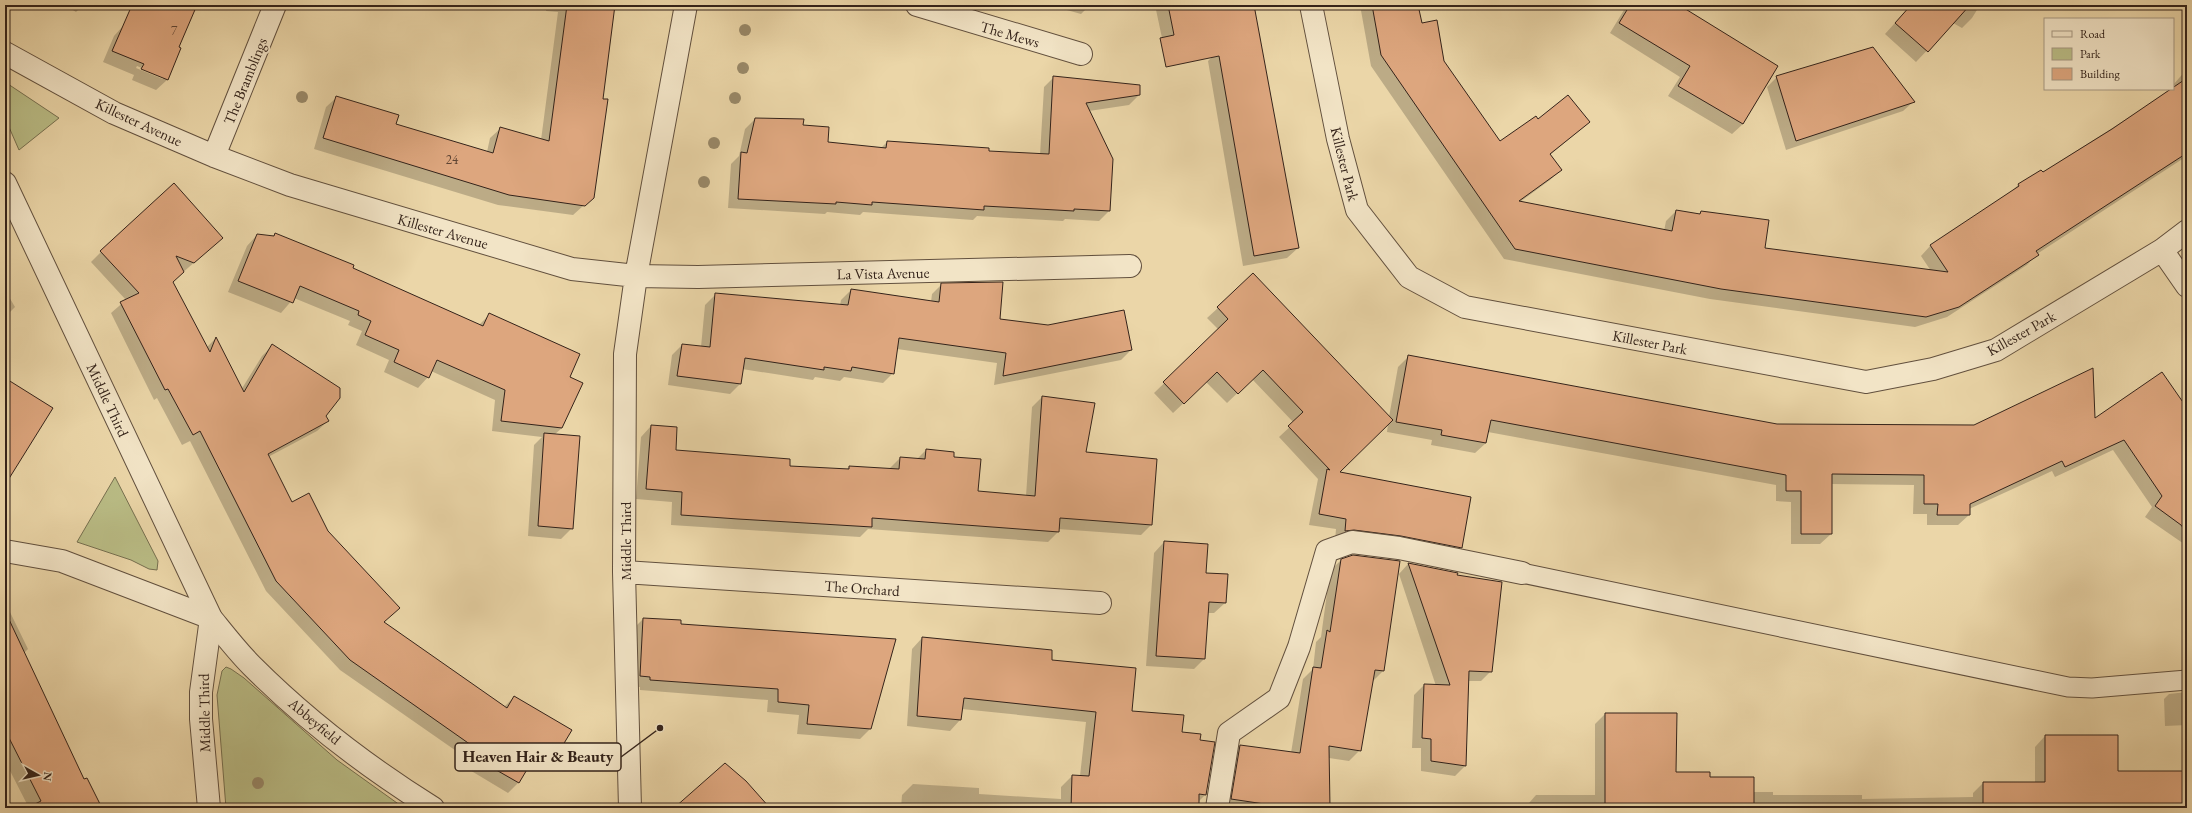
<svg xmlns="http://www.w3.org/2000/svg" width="2192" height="813" font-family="'EB Garamond',serif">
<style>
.green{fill:#babd86;stroke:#777050}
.shadow{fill:#0003;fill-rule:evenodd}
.building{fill:#dda67e;stroke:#34231a}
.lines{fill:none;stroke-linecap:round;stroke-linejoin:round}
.service-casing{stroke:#62503e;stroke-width:21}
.minor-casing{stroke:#62503e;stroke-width:24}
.tertiary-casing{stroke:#62503e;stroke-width:24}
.service{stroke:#f2e4c6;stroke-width:19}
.minor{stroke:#f2e4c6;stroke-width:22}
.tertiary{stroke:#f2e4c6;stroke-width:22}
.tree{fill:#998969}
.labels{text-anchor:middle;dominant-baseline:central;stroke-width:4;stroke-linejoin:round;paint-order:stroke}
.number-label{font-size:13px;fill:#5e4433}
.street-label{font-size:15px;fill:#34231a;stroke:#f2e4c6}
.leader{fill:none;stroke:#34231a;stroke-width:1.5}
.callout-dot{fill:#34231a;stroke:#f2e4c6;stroke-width:1.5}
.callout{fill:#f2e4c6;stroke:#34231a;stroke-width:1.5}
.callout-label{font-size:16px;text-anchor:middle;font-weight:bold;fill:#34231a}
</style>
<rect width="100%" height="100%" fill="#ebd6a8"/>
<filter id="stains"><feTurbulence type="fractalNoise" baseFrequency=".005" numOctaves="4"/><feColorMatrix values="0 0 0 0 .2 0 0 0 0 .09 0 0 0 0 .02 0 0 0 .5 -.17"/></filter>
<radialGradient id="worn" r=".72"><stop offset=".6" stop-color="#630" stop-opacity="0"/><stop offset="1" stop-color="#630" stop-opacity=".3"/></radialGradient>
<path class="green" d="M 5,82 L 59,118 L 19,150 L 5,118 Z
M 115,477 L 158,561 L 157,570 L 149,569 L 131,560 L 77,542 Z
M 226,667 L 231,669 L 244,678 L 337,760 L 404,808 L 226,808 L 217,695 L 222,671 Z"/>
<path class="shadow" d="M 65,5 L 83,5 L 76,12 Z
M 142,5 L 196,5 L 177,47 L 180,48 L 167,80 L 156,90 L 132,80 L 134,75 L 103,62 L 114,36 ZM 137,66 L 163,77 L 163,79 L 136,68 Z
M 547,5 L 617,5 L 613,13 L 602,100 L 593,197 L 573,215 L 498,205 L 314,149 L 326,107 L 337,97 L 395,125 L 487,152 L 490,138 L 501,128 L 541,140 L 558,12 L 546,11 Z
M 1049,5 L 1090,5 L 1081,14 Z
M 1155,5 L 1253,5 L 1298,248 L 1287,258 L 1243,266 L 1208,61 L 1215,54 L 1162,38 Z
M 1360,5 L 1417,5 L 1421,24 L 1443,61 L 1500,143 L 1538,121 L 1589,122 L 1550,155 L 1561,170 L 1550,180 L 1520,202 L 1664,231 L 1666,221 L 1676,211 L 1698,215 L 1701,212 L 1764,249 L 1931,271 L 1921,256 L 1931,245 L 2011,192 L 2018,185 L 2041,171 L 2042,173 L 2164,95 L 2170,89 L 2173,89 L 2173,85 L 2187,69 L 2187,156 L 2037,254 L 2027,265 L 1947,317 L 1915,327 L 1710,299 L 1504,259 L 1371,66 Z
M 1627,5 L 1677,5 L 1777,67 L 1743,124 L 1732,134 L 1668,96 L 1680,77 L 1610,33 Z
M 1911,5 L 1980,5 L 1972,18 L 1962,28 L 1953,23 L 1916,62 L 1885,34 Z
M 1054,77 L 1139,95 L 1129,105 L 1089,111 L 1109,211 L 1099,221 L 1065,219 L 1063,221 L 977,216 L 973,220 L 863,212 L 860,215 L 827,212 L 825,214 L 728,208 L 731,164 L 739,156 L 745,129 L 755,119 L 802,126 L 827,143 L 881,148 L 887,142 L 988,152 L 1040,155 L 1044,87 Z
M 1777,77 L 1913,102 L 1903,111 L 1786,150 L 1767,87 Z
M 275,234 L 479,325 L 490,314 L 568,377 L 562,428 L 554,435 L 572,528 L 561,539 L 528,536 L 534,445 L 542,437 L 492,431 L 495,400 L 431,371 L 428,377 L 418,388 L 384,372 L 389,360 L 356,345 L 362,331 L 348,325 L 350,321 L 294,298 L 281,313 L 228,292 L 247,246 L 257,235 L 272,237 Z
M 222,238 L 172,282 L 207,347 L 216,338 L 241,390 L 262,356 L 272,346 L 325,416 L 328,421 L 317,431 L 268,457 L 291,503 L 327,532 L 383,623 L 504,707 L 514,697 L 570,731 L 556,755 L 546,765 L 533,757 L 518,783 L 508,793 L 468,769 L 472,762 L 340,670 L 266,591 L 190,441 L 182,445 L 157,398 L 154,400 L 111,313 L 126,300 L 91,262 L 101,252 Z
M 942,284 L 998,320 L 1131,350 L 1121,360 L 994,385 L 997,363 L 897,349 L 893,373 L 883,383 L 844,377 L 840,381 L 815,377 L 813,380 L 742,369 L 740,384 L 730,394 L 668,385 L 672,355 L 682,345 L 701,347 L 705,305 L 716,294 L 840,306 L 841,300 L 851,290 L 931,302 L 932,294 Z
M 5,290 L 15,307 L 5,317 Z
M 1218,308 L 1389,417 L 1398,367 L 1409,356 L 1776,425 L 1974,426 L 2094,420 L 2181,401 L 2187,397 L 2187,546 L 2145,517 L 2152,507 L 2113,450 L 2055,477 L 2052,471 L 1969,509 L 1969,515 L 1958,525 L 1927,525 L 1927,514 L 1913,514 L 1914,485 L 1831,484 L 1831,534 L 1820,544 L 1791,544 L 1791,502 L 1776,501 L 1776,485 L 1488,432 L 1486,443 L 1475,453 L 1431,445 L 1432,440 L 1387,432 L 1388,424 L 1338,472 L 1461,548 L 1451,558 L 1335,541 L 1336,529 L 1309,525 L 1318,479 L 1279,437 L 1294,423 L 1252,379 L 1227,403 L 1206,382 L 1173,413 L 1154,393 L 1219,330 L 1207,318 Z
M 1042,397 L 1085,453 L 1151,525 L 1141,535 L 1058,529 L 1058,532 L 1048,542 L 868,529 L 860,537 L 671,525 L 672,502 L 636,499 L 641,437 L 651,426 L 674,451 L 789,467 L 846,470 L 849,467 L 889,469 L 900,458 L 917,459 L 926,450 L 953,458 L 977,492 L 1026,496 L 1032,407 Z
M 1164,542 L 1205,574 L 1225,603 L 1214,613 L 1207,613 L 1204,659 L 1194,669 L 1146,666 L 1154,553 Z
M 1341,560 L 1399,562 L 1383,671 L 1372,682 L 1360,750 L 1349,761 L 1329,758 L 1329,803 L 1354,803 L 1354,808 L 1221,808 L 1230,757 L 1240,746 L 1291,753 L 1303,679 L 1313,669 L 1316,642 L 1321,637 L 1330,571 Z
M 1408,564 L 1456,575 L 1491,671 L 1481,681 L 1468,681 L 1465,766 L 1455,776 L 1421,771 L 1421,748 L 1412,748 L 1414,695 L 1424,685 L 1436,686 L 1399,574 Z
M 8,608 L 28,649 L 24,653 L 84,780 L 101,808 L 29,808 L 5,761 L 5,609 Z
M 643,619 L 680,625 L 871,728 L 860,739 L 797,734 L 799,715 L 767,712 L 768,700 L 640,690 L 640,687 L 630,687 L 633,629 Z
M 922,638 L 1050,661 L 1130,711 L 1199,740 L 1205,795 L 1198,802 L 1198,808 L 901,808 L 902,795 L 913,784 L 979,788 L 979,794 L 1061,799 L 1061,787 L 1072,776 L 1080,776 L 1086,722 L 962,709 L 960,720 L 950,731 L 907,726 L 912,649 Z
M 2187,692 L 2187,725 L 2165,726 L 2164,699 L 2169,694 Z
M 1605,714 L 1675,773 L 1709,778 L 1753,792 L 1773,792 L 1773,795 L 1862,795 L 1862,799 L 1973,797 L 1973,793 L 1983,783 L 2035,783 L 2035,747 L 2045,736 L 2117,772 L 2187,772 L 2187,808 L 1425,808 L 1430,803 L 1529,803 L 1536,795 L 1595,795 L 1595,724 Z"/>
<path class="building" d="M 132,5 L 197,5 L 179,47 L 181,48 L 168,80 L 141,69 L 144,64 L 112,51 Z
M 567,5 L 615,5 L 603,99 L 608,99 L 594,198 L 585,206 L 509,195 L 323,138 L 336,96 L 399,115 L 396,124 L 493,153 L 500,127 L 549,141 Z
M 1168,5 L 1254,5 L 1299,248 L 1254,256 L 1219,56 L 1166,67 L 1160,38 L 1174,35 Z
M 1372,5 L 1418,5 L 1422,23 L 1437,20 L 1444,61 L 1500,141 L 1536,116 L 1538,119 L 1568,95 L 1590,122 L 1550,154 L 1562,170 L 1519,201 L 1672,231 L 1676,210 L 1700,214 L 1701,211 L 1769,220 L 1765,248 L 1948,272 L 1930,245 L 2019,186 L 2018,184 L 2041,170 L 2043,172 L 2112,129 L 2187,78 L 2187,153 L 2036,251 L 2039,255 L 1959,307 L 1926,317 L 1721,289 L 1515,249 L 1381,55 Z
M 1630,5 L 1679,5 L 1778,66 L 1743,124 L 1678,86 L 1690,66 L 1619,23 Z
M 1911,5 L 1970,5 L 1928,52 L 1895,23 Z
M 1873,47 L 1915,102 L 1796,141 L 1776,76 Z
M 1053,76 L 1140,85 L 1140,95 L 1086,103 L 1113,159 L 1110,211 L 1074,209 L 1074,211 L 984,206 L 984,210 L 872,202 L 872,205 L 836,202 L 836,204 L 738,199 L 741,152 L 747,153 L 755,118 L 804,119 L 803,125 L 829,127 L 828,142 L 886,148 L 887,141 L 989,148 L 989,151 L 1049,154 Z
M 174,183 L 223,238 L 194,263 L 176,256 L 184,272 L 173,282 L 210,352 L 216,337 L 244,392 L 272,344 L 340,388 L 340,398 L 326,416 L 329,421 L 268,454 L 292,502 L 309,493 L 328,531 L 400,608 L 384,622 L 507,708 L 514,696 L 572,730 L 557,755 L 541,746 L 519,783 L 477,759 L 481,752 L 350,660 L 276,581 L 200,431 L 193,435 L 168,389 L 165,390 L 120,302 L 139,293 L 100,251 Z
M 275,233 L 354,265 L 353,268 L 483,326 L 489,313 L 580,354 L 570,377 L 583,383 L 562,428 L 501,421 L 505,390 L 437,360 L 429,378 L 394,362 L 399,350 L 365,335 L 371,321 L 358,315 L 359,311 L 300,286 L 293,303 L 238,281 L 257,234 L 274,236 Z
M 1253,273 L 1393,420 L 1340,472 L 1471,497 L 1462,548 L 1401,536 L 1354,530 L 1345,531 L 1346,519 L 1319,514 L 1327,469 L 1330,470 L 1288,426 L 1303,412 L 1263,370 L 1238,394 L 1217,372 L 1184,404 L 1163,382 L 1228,319 L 1217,307 Z
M 1003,282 L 1000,319 L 1048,325 L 1124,310 L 1132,350 L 1003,376 L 1006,353 L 899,338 L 894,374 L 852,367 L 851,371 L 824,367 L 824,370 L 745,358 L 741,384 L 677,376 L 682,344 L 710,347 L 715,293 L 848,305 L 851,289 L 939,302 L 941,283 Z
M 1408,355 L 1777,424 L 1974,425 L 2093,368 L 2095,418 L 2162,372 L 2187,408 L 2187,533 L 2181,525 L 2155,506 L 2162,496 L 2124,440 L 2065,467 L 2062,461 L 1970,504 L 1970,515 L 1937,515 L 1938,504 L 1924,504 L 1924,475 L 1832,474 L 1832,534 L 1801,534 L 1801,491 L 1786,491 L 1786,475 L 1491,420 L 1486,443 L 1441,435 L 1442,430 L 1396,422 Z
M 5,378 L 53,408 L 5,485 Z
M 1042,396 L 1095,403 L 1086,452 L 1157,459 L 1152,525 L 1060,518 L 1059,532 L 872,518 L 872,527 L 738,519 L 681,515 L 682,492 L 646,489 L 651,425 L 677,427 L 676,450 L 790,459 L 790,466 L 849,469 L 849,466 L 899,469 L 900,457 L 925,459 L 926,449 L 954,452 L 954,457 L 981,459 L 978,491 L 1035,496 Z
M 544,433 L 580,436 L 573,529 L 538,526 Z
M 1164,541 L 1208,544 L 1206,573 L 1228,574 L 1226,603 L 1209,602 L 1205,659 L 1156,656 Z
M 1353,555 L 1400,561 L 1384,671 L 1375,670 L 1361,751 L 1329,746 L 1330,808 L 1291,808 L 1231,799 L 1240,745 L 1300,753 L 1313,667 L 1321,668 L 1327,630 L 1330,632 L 1341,559 Z
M 1408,563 L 1458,573 L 1457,575 L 1502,582 L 1492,672 L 1469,671 L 1466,766 L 1431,761 L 1431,739 L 1422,738 L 1424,684 L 1450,685 Z
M 5,611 L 84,779 L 87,778 L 102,808 L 27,808 L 41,801 L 5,730 Z
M 643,618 L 681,620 L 681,624 L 896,639 L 871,729 L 807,724 L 809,705 L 778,702 L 778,689 L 650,680 L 650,677 L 640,676 Z
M 922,637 L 1052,650 L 1052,660 L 1136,668 L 1132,711 L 1184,715 L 1182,732 L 1201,734 L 1200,740 L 1215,742 L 1206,795 L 1199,794 L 1199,808 L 1071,808 L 1072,775 L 1089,776 L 1096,712 L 964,698 L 961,720 L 917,716 Z
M 1605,713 L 1677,713 L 1676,772 L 1710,772 L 1710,777 L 1754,777 L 1754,808 L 1605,808 Z
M 2045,735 L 2118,735 L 2118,771 L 2187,771 L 2187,808 L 1983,808 L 1983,782 L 2045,782 Z
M 725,763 L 746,781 L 770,808 L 674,808 Z"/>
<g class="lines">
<g class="service-casing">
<path id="service" d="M 1522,573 L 2068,687 L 2092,688 L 2187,680"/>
</g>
<g class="minor-casing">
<path id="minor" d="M 917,5 L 1081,54
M 1311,5 L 1338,139 L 1357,210 L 1409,277 L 1465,307 L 1866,382 L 1933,369 L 1996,350 L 2162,250 L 2187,231
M 5,53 L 114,113 L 214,156 L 290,185 L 572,269 L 636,276 L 698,277 L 1130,266
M 214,156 L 275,5
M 2162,250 L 2187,286
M 5,551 L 62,561 L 211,618 L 201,692 L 201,719 L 209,808
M 624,572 L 1100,603
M 630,808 L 624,572 L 625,354 L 636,276 L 686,5
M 1217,808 L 1229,733 L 1279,698 L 1299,647 L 1327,551 L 1352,542 L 1399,548 L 1522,573"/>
</g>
<g class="tertiary-casing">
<path id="tertiary" d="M 5,183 L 211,618 C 224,634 237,651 252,666 C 306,720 369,768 433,808"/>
</g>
<use href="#service" class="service"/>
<use href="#minor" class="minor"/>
<use href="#tertiary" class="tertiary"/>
</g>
<g class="tree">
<circle cx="745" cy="30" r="6"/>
<circle cx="743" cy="68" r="6"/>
<circle cx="302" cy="97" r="6"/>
<circle cx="735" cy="98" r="6"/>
<circle cx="714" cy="143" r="6"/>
<circle cx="704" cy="182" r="6"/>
<circle cx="258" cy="783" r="6"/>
</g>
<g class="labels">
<g class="number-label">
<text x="174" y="30">7</text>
<text x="452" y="159">24</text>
</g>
<g class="street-label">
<text transform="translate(1010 34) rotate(16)">The Mews</text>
<text transform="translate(245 81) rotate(-68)">The Bramblings</text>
<text transform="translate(139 122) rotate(25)">Killester Avenue</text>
<text transform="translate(1345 164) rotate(76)">Killester Park</text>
<text transform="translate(443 231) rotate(16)">Killester Avenue</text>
<text transform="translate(883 273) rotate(-1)">La Vista Avenue</text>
<text transform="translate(2021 333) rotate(-29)">Killester Park</text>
<text transform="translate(1650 342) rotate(11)">Killester Park</text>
<text transform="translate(108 400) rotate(65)">Middle Third</text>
<text transform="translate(625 541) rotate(-90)">Middle Third</text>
<text transform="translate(862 588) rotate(4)">The Orchard</text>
<text transform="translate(204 713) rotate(-91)">Middle Third</text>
<text transform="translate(315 721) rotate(40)">Abbeyfield</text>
</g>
</g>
<path class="leader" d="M660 728L621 757"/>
<circle class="callout-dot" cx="660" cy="728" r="4"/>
<rect class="callout" x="455" y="743" width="166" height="28" rx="4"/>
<g class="callout-label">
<text x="538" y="762">Heaven Hair &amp; Beauty</text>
</g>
<rect width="2192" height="813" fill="none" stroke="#ebd6a8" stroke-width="20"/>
<rect x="6" y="6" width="2180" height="801" fill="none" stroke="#34231a" stroke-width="2"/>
<rect x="10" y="10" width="2172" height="793" fill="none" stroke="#34231a"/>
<rect x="2044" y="18" width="130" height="72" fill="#f2e4c6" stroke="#a69781"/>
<rect x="2052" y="31" width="20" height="6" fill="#f2e4c6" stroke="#a69781"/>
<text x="2080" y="38" font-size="12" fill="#34231a">Road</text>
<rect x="2052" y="48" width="20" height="12" fill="#babd86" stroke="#a69781"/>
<text x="2080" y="58" font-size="12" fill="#34231a">Park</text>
<rect x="2052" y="68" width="20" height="12" fill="#dda67e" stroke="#a69781"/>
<text x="2080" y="78" font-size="12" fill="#34231a">Building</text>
<g transform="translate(38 775) rotate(98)" stroke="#f2e4c6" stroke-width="3" paint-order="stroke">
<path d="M0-3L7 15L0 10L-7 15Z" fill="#34231a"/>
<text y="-6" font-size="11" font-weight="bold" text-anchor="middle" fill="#34231a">N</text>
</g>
<rect width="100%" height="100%" filter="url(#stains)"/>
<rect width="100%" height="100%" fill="url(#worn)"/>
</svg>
